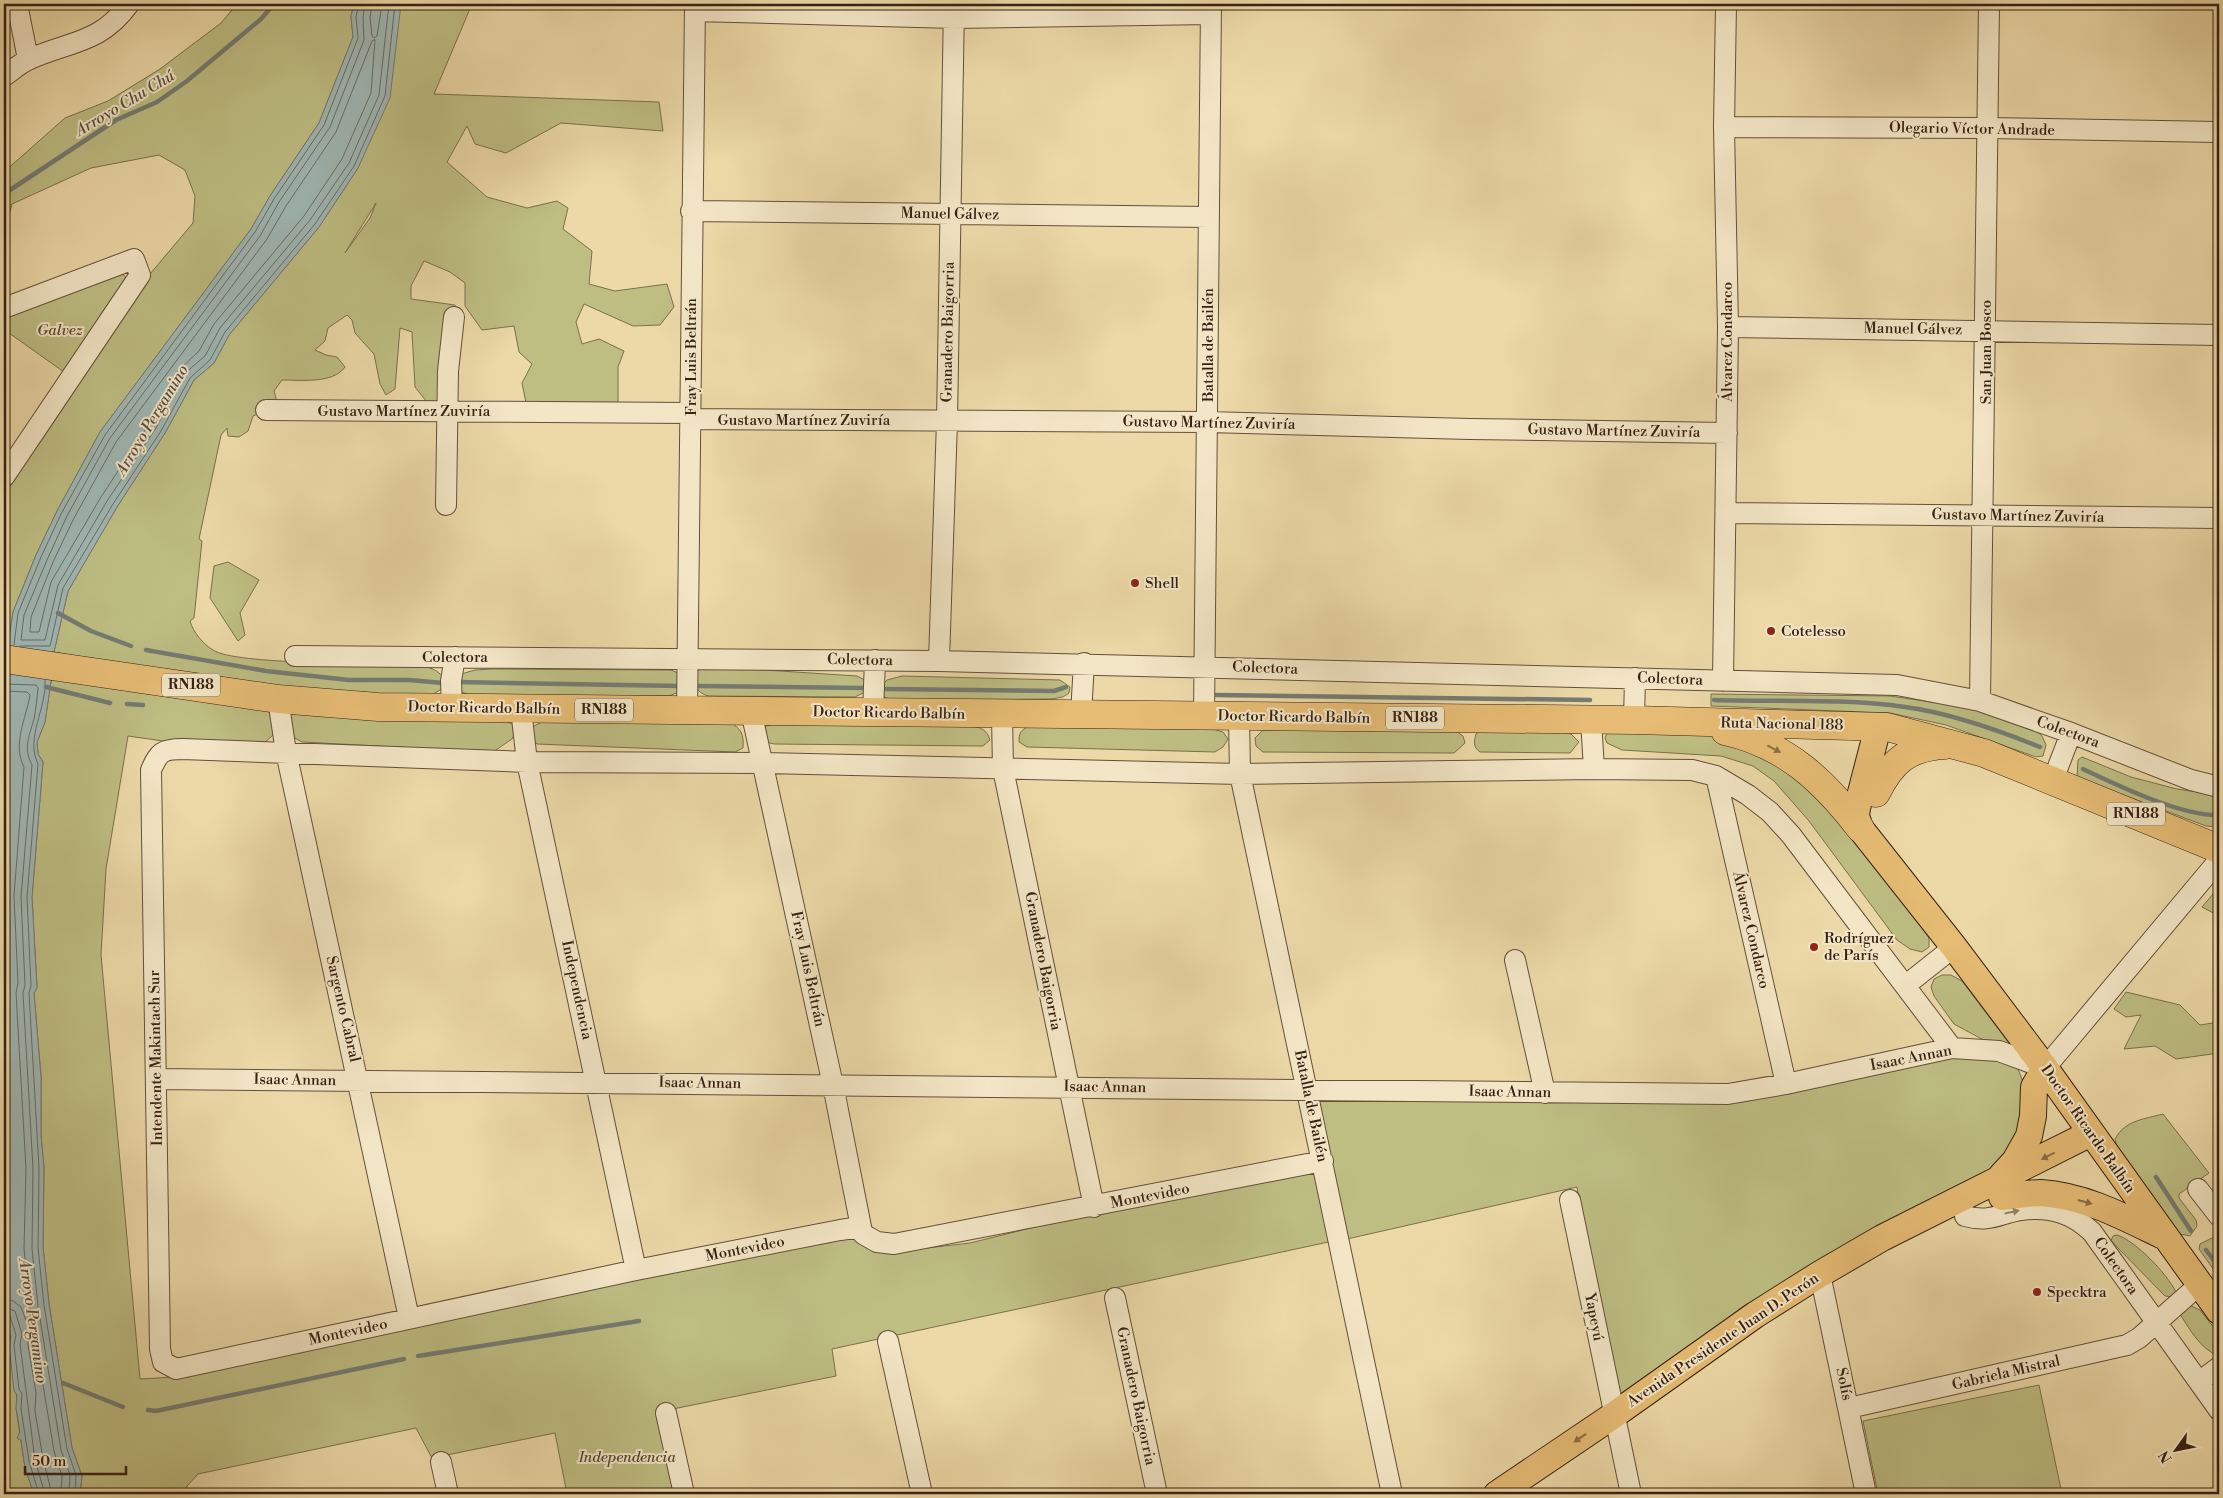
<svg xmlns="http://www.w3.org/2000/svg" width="2223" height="1498" font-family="'Libre Bodoni',serif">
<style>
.green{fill:#bebe83;stroke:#7a704c;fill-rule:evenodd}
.water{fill:#9fb7b4;stroke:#757b74}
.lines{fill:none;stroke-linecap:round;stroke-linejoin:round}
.shore{stroke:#6a6c64;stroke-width:1}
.stream{stroke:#757b74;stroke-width:4.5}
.minor-casing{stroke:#644f3a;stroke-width:22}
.major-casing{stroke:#362115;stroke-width:28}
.highway-casing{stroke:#362115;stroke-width:29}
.minor{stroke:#f3e6c6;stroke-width:20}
.major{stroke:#e6bc74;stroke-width:26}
.highway{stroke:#e6bc74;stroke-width:28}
.oneway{fill:#8e6e44}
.oneway2{fill:#94846e}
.poi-dot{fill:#8f2418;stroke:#f3e6c6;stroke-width:2}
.labels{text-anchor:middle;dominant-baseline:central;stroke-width:4;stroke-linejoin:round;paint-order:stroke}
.shield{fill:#f3e6c6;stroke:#6f5c4a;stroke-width:1}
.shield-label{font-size:14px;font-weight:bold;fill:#362115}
.street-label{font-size:15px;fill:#362115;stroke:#f3e6c6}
.park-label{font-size:15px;font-style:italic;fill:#584830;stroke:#f3e6c6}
.poi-label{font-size:15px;fill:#362115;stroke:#f3e6c6;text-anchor:start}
.water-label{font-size:16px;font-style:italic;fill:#564e45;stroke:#f3e6c6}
</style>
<rect width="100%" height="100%" fill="#ecd9a7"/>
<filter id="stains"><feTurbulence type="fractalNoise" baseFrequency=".004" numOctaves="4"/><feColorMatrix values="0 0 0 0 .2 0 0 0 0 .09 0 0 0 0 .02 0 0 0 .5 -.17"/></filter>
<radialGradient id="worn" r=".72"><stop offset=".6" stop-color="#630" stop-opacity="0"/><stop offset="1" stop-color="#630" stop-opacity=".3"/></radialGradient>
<path class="green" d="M 237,4 L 354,4 L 351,16 L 353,37 L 319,123 L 270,196 L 251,229 L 100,432 L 57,511 L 36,555 L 13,612 L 7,651 L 4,650 L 4,486 L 150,274 L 193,223 L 195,196 L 185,170 L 159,155 L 91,168 L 12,204 L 10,212 L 4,216 L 4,172 L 65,118 L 108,101 L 160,69 L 221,23 Z
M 401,4 L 472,4 L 434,94 L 659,102 L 663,131 L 561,123 L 506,153 L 475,144 L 467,126 L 447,162 L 487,197 L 527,208 L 557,201 L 568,208 L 563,229 L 592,251 L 589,284 L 615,291 L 667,284 L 674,307 L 660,325 L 633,326 L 584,304 L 576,322 L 582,344 L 599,339 L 624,351 L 618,367 L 618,408 L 527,408 L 522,383 L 532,364 L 519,352 L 514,326 L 482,330 L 465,306 L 465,283 L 450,272 L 424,261 L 411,286 L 411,299 L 455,305 L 459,328 L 441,402 L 427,402 L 415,387 L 412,332 L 400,328 L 395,389 L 386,395 L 380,384 L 374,354 L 355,333 L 352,320 L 347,315 L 328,328 L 325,341 L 315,350 L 326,355 L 337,357 L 345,367 C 333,384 301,380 282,380 L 274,391 L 278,405 L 253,416 L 248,431 L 239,437 L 228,436 L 227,428 L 221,435 L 199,539 L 202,541 L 194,618 L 190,621 C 193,632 203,644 213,650 C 235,665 377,663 411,664 C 426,667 438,667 445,681 L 442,689 L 433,694 C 305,697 179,676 54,652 L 68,591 L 117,507 L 165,433 L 194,380 L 214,363 L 229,335 L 319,227 L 358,168 ZM 376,203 L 370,218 L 345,253 Z
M 121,272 L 128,280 L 71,377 L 9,333 L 4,325 L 4,316 Z
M 228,562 L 259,580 L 240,613 L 245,635 L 238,641 L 210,598 L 214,566 Z
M 703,666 L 857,676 L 865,680 L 867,688 L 863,693 L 855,697 L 708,696 C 694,691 695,685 697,672 Z
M 492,669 L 671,670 L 678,673 L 679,692 L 669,696 L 469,695 L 457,690 L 461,674 L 475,670 Z
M 52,675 L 267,711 L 273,715 L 273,735 L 263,744 L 163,741 L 128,736 L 106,869 L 101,955 L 140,1379 L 174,1377 L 406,1326 L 847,1238 L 910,1250 L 970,1243 L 1035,1227 L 1305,1173 L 1314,1174 L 1319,1180 L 1333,1241 L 832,1349 L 836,1376 L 658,1412 L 676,1494 L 567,1494 L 555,1433 L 432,1458 L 416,1428 L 198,1474 L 187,1486 L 186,1494 L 80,1494 L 82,1476 L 72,1448 L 49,1304 L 43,1247 L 44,1167 L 41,1136 L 41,1077 L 34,993 L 37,988 L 32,897 L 43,762 L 38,754 L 37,742 L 45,722 Z
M 902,676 L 1060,680 L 1070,687 L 1069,693 L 1063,697 L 1051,699 L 895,700 L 886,698 L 880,693 L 880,687 L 887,680 Z
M 1711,694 L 1890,696 L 1979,709 L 2034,729 L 2042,736 L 2046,745 L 2043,756 L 2036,757 L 1946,725 L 1890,713 L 1711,706 Z
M 293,712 L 505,721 L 512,724 L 516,731 L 512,739 L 493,752 L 302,742 L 291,736 L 287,716 Z
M 542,722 L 729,722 C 741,728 744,734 743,748 L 735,752 L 537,744 L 532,740 L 530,733 L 534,726 Z
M 774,724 L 970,726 C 981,727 987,730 990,740 L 983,746 L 774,744 L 766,742 L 762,735 L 766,726 Z
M 1028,727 L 1213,729 L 1223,732 L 1228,739 L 1223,747 L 1215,752 L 1027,747 L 1019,742 C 1019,734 1020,730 1028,727 Z
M 1263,730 L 1456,731 L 1463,736 L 1465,743 L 1454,753 L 1263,752 L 1256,746 L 1255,738 Z
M 1483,730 L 1563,732 L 1571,734 L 1579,742 L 1570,753 L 1480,752 C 1473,747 1474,742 1476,734 Z
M 1613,732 L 1709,733 L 1805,776 L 1921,926 L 1929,938 L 1929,947 L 1922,952 L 1910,949 L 1897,940 L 1809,821 L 1774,781 L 1753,766 L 1721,756 L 1622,750 L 1607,743 L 1605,738 L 1607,733 Z
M 2082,757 L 2131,777 L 2177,789 L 2219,795 L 2219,827 L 2206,826 L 2089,782 L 2077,776 L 2078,760 Z
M 2219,892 L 2219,916 L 2202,907 L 2213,894 Z
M 1942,975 L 1951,975 L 1962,981 L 2009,1043 L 2009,1048 L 1991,1044 L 1954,1024 L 1934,996 L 1931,987 L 1934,979 Z
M 2126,992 L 2180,1005 L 2200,1025 L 2219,1022 L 2219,1053 L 2176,1059 L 2155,1046 L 2124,1049 L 2141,1015 L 2126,1017 L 2114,1009 Z
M 1975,1056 L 2004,1057 L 2017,1066 L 2026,1090 L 2026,1118 L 2005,1162 L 1778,1289 C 1754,1299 1735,1308 1719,1330 L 1623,1398 L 1610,1391 L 1577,1187 L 1347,1239 L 1319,1102 L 1328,1097 L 1719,1103 L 1924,1060 Z
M 2163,1114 L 2209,1173 L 2179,1194 L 2179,1198 L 2196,1220 L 2197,1226 L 2190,1236 L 2180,1234 L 2118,1150 L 2115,1139 C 2125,1120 2145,1119 2163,1114 Z
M 2117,1235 C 2136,1241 2167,1274 2176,1292 L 2173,1297 L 2165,1296 L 2117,1247 L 2111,1240 L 2113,1236 Z
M 2214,1237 L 2219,1243 L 2219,1277 L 2199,1249 L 2200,1244 Z
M 4,1298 L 8,1330 L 11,1336 L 12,1369 L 18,1404 L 16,1408 L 25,1468 L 34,1494 L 4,1494 Z
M 2187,1304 L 2200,1310 L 2219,1334 L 2218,1356 C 2200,1348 2190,1330 2180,1314 Z
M 2039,1385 L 2062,1494 L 1878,1494 L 1863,1421 Z"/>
<path class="water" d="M 354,4 L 401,4 L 390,98 L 358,168 L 319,227 L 229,335 L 214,363 L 194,380 L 165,433 L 117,507 L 68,591 L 54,652 L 7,651 L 13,612 L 36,555 L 57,511 L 100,432 L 251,229 L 270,196 L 319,123 L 353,37 L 351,16 Z
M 4,673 L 52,675 L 45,722 L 37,742 L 38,754 L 43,762 L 32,897 L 37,988 L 34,993 L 41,1077 L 41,1136 L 44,1167 L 43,1247 L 49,1304 L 72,1448 L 82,1476 L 80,1494 L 34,1494 L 25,1468 L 21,1440 L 17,1438 L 20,1432 L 16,1408 L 17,1395 L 14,1391 L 9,1345 L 11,1336 L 8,1330 L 4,1298 Z"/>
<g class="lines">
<path class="shore" d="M 365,4 L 363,17 L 364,40 L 330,127 L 279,202 L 260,236 L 110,438 L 67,516 L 47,560 L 24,615 L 21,640 L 45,640 L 58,585 L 107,501 L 156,428 L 184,374 L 205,356 L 220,328 L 310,220 L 349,163 L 379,95 L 389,4
M 372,4 L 370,17 L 372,36 L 374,38 L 377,36 L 382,4
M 375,40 L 371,93 L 342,159 L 304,216 L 214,324 L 199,351 L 178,371 L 149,424 L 101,497 L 51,582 L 39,632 L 30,632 L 31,617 L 53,562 L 73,520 L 116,442 L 267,239 L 286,206 L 336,132 L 372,41 Z
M 14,645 L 18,613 L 41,557 L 61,514 L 105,435 L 255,232 L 274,199 L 324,125 L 358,38 L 356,16 L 359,4
M 20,646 L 50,646 L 63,588 L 113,504 L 161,431 L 190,378 L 210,360 L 225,332 L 315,224 L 354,166 L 385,96 L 395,4
M 45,680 C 47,709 25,737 38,764 L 27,897 L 31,986 L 29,993 L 39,1168 L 38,1248 L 44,1305 L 67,1449 L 76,1475 L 75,1494
M 4,684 L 36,685 L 38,688 C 37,698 36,709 34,719 C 29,737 23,748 32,765 L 21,897 L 25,985 L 23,993 L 33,1169 L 32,1249 L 38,1306 L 61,1450 L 70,1475 L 69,1494
M 4,691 L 27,692 L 30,695 C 26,719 12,744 24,767 L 14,896 L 18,983 L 16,993 L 26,1169 L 24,1249 L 30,1307 L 54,1451 L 62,1476 L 61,1494
M 4,1299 L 13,1301 L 21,1307 L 29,1328 L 28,1345 L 36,1393 L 35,1411 L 43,1459 L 52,1494
M 4,1307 L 15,1311 L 22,1334 L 20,1344 L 35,1460 L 45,1494
M 4,1313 L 10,1316 L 16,1335 L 14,1345 L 19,1389 L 22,1394 L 21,1409 L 29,1461 L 39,1494"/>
<path class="stream" d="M 4,194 L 116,120 L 157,102 L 187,81 L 261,19 L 274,4
M 58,613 L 91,631 L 131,646
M 146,650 L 266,671 L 349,680 L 409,680 L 443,683
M 457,682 L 679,686
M 697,686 L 865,688
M 46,687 L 110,703
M 886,689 L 1054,691 L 1066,687
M 1216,695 L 1590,700
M 1714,700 C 1777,702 1842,698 1905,707 C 1951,713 1998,730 2040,747
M 127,704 L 143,705
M 2083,769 C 2117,785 2183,817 2219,815
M 2156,1177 L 2191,1231
M 2206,1250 L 2219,1267
M 418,1356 L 639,1321
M 63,1383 L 123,1407
M 148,1410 L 156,1411 L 404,1359
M 170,1494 L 177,1494"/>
<g class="minor-casing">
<path id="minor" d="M 17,4 L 28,59
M 695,11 L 954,18 L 1210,14
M 4,76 C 12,71 20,63 30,59 C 70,41 100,44 129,4
M 1724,127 L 1986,128 L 2219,132
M 691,211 L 1209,217
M 4,308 L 134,259 L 140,275 L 4,477
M 1728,327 L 2219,335
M 266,410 L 691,413
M 691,419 L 1208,422 L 1470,429 L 1727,433
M 446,505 L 448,371 L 454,317
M 1726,513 L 2219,518
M 295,656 L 939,661 L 1897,685 L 1980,701 L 2071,733 L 2191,780 L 2219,787
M 939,661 L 947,421 L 954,4
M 1723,681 L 1728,327 L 1724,127 L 1726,4
M 278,699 L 286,752 L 409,1318
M 1980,701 L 1989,4
M 452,708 L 451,681 L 455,657
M 521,709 L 527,762 L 636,1270
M 687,711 L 695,4
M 751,711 L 833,1085 L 861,1227
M 873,713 L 875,660
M 1081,714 L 1084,663
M 1002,715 L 1003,769 L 1094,1207
M 1204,716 L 1211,4
M 1239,716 L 1240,774 L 1392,1494
M 1591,720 L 1594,769
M 1634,720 L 1635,678
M 1716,776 L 1786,1084
M 2053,780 L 2071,733
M 1515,960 L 1545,1093
M 1906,985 L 1954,947
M 157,1079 L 1728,1094 L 1786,1084 L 1952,1048 L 1999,1051 L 2045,1068 L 2219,860
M 1323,1161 L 894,1244 L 877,1242 L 863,1234 L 861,1227 L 840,1230 L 636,1270 L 176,1369 L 163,1362 L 160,1349 L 151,770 C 159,752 162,749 183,749 L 527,762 L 764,763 L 1240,774 L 1594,769 L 1692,770 L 1716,776 L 1748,795 L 1770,812 L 1791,835 L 1952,1048
M 2198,1189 L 2219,1216
M 1570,1200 L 1631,1494
M 1965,1216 C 1990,1223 1998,1214 2021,1210 C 2050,1206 2072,1213 2092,1232 L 2219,1410
M 1820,1274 L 1866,1494
M 1115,1298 L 1157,1494
M 888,1341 L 922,1494
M 2199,1382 L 2219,1367
M 1849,1408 L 2127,1345 L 2139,1338 L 2199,1285
M 666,1413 L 684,1494
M 441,1462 L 448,1494"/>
</g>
<g class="major-casing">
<path id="major" d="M 1878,727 L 1857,808 L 1856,816 L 1860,828 L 1954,947 L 2045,1068 L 2219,1311
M 2002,1175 L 2015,1161 L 2029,1136 L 2033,1116 L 2034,1087 L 2045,1068
M 2002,1197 C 2015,1196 2028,1193 2041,1193 C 2085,1196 2122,1216 2161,1235
M 1497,1494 L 1614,1415 L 1755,1315 L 1820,1274 L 1882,1238 L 2091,1133"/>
</g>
<g class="highway-casing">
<path id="highway" d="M 4,659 L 278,699 L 378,707 L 1634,720 L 1887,727 L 1984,753 L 2219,849
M 1725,731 C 1785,744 1824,781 1860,828
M 1876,793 C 1892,761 1908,747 1945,745"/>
</g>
<use href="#minor" class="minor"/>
<use href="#major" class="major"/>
<use href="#highway" class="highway"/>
</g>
<defs><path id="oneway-solid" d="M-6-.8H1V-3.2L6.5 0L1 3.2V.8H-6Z" transform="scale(1.25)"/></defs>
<g class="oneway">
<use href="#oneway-solid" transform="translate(1774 749) rotate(28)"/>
<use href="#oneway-solid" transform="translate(2048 1156) rotate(153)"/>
<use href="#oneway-solid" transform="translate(2085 1202) rotate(15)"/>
<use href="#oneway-solid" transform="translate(1580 1438) rotate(146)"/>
</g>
<use class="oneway2" href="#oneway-solid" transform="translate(2012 1212) rotate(-12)"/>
<g class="poi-dot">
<circle cx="1135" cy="583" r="5"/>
<circle cx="1771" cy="631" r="5"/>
<circle cx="1814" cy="947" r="5"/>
<circle cx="2037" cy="1292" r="5"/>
</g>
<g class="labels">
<g class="shield">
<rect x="162" y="673.5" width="58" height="23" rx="4"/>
<rect x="575" y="698.5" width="58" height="23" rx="4"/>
<rect x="1386" y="706.5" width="58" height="23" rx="4"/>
<rect x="2107" y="802.5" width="58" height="23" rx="4"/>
</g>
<g class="shield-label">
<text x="191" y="685">RN188</text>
<text x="604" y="710">RN188</text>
<text x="1415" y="718">RN188</text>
<text x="2136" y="814">RN188</text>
</g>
<g class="street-label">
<text transform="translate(1972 129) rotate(1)">Olegario Víctor Andrade</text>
<text transform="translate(950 214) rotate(1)">Manuel Gálvez</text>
<text transform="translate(1913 329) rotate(1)">Manuel Gálvez</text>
<text transform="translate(948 332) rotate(-89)">Granadero Baigorria</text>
<text transform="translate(1727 342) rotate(-90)">Álvarez Condarco</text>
<text transform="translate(1208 345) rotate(-90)">Batalla de Bailén</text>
<text transform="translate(1986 352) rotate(-90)">San Juan Bosco</text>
<text transform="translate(691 357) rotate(-90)">Fray Luis Beltrán</text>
<text x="404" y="411">Gustavo Martínez Zuviría</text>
<text x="804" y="420">Gustavo Martínez Zuviría</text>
<text transform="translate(1209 423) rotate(1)">Gustavo Martínez Zuviría</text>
<text transform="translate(1614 431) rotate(1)">Gustavo Martínez Zuviría</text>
<text transform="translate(2018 516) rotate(1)">Gustavo Martínez Zuviría</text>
<text x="455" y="657">Colectora</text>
<text transform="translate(860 660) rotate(1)">Colectora</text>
<text transform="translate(1265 668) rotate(2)">Colectora</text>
<text transform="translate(1670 679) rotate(2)">Colectora</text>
<text transform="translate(484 708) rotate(1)">Doctor Ricardo Balbín</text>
<text transform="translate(889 713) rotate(1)">Doctor Ricardo Balbín</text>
<text transform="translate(1294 717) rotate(1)">Doctor Ricardo Balbín</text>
<text transform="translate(1782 724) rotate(1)">Ruta Nacional 188</text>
<text transform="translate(2068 732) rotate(20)">Colectora</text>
<text transform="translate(1751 930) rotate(77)">Álvarez Condarco</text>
<text transform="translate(1043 961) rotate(79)">Granadero Baigorria</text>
<text transform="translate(808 969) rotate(78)">Fray Luis Beltrán</text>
<text transform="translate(577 990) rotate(78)">Independencia</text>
<text transform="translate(343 1009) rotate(77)">Sargento Cabral</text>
<text transform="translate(156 1058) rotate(-91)">Intendente Makintach Sur</text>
<text transform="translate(1911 1058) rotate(-11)">Isaac Annan</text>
<text transform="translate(295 1080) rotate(1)">Isaac Annan</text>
<text transform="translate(700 1083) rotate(1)">Isaac Annan</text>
<text transform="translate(1105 1087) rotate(1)">Isaac Annan</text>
<text transform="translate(1510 1092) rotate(1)">Isaac Annan</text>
<text transform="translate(1311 1106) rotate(78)">Batalla de Bailén</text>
<text transform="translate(2088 1129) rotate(55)">Doctor Ricardo Balbín</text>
<text transform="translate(1150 1196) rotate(-11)">Montevideo</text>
<text transform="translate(745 1249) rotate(-11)">Montevideo</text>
<text transform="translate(2116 1266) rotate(55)">Colectora</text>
<text transform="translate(1594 1317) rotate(79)">Yapeyú</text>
<text transform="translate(348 1332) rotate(-12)">Montevideo</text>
<text transform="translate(1723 1340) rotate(-34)">Avenida Presidente Juan D. Perón</text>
<text transform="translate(2006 1373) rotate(-13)">Gabriela Mistral</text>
<text transform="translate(1844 1384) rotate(78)">Solís</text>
<text transform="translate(1136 1396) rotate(78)">Granadero Baigorria</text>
</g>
<g class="park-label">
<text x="60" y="330">Galvez</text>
<text x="627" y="1457">Independencia</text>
</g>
<g class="poi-label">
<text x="1145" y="583">Shell</text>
<text x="1781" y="631">Cotelesso</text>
<text x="1824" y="938">Rodríguez<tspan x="1824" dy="17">de París</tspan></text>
<text x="2047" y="1292">Specktra</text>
</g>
<g class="water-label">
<text transform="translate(125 103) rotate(-31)">Arroyo Chu Chú</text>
<text transform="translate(152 420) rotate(-59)">Arroyo Pergamino</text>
<text transform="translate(33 1321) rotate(82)">Arroyo Pergamino</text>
</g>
</g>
<rect width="2223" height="1498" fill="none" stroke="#ecd9a7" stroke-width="20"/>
<rect x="5" y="5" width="2213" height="1488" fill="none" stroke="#362115" stroke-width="2.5"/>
<rect x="10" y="10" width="2203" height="1478" fill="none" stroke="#362115"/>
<g transform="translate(2176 1450) rotate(237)" stroke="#f3e6c6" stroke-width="4" paint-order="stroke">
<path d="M0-4L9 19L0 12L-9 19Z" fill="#362115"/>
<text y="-8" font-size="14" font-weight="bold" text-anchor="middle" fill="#362115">N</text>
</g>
<path d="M25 1466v8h101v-8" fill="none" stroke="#362115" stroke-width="2.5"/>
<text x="32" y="1466" font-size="15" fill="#362115" stroke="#f3e6c6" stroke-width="4" paint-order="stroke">50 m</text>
<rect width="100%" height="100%" filter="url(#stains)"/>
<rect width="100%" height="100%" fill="url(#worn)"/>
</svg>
